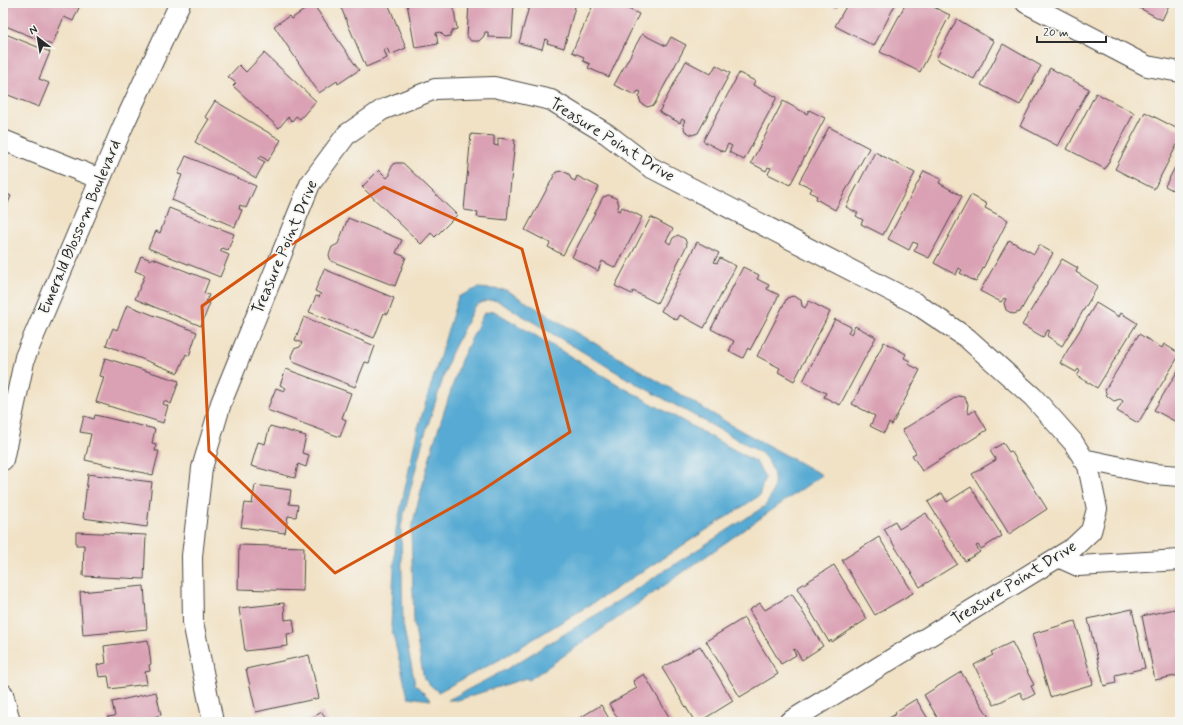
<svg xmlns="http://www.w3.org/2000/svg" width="1183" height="725" font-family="Mynerve,sans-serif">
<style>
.water{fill:#57aad3;stroke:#416a7f}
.building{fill:#daa1b4}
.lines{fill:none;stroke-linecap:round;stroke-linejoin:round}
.street-casing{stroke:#494642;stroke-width:22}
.street{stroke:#fff;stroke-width:20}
.marked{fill:none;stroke:#d5540f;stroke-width:3;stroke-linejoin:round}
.labels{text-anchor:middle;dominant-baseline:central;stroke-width:3.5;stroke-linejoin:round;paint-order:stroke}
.street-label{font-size:16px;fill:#2b2b2b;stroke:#f6f6f2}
</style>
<rect width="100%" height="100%" fill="#f6f6f2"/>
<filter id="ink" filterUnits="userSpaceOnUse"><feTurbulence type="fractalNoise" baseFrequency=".025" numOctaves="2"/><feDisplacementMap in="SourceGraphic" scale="8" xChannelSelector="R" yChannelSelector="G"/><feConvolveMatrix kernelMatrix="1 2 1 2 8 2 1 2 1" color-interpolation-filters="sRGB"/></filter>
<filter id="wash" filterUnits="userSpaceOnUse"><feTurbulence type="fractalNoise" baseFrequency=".012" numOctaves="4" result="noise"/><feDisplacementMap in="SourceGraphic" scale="16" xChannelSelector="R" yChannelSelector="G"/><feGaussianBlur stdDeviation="0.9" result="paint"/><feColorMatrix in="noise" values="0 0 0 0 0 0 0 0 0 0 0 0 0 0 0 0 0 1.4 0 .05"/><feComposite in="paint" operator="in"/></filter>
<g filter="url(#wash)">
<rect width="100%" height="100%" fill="#f1e2c6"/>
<path class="water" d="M 478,288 L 506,290 L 738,429 L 822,475 L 529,680 L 526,678 L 458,700 L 448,700 L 505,670 L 604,610 L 765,506 C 779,487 777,468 760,452 L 628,379 L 498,301 C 490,299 481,302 474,307 L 451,354 L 423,440 L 401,526 L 403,624 L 415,684 L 431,700 L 408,697 L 391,626 L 396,530 L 418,428 L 458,297 Z
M 494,311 L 624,388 L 756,462 L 765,477 L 759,496 L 598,600 L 499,660 L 438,692 L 424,679 L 414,623 L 411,530 L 433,445 L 461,360 L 484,313 Z"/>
<g id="blocks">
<path class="building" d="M 3,3 L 81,3 L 73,21 L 64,17 L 52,45 L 3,25 Z
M 339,3 L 388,3 L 406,48 L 390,55 L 387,48 L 384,50 L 387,58 L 366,67 Z
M 407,3 L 453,3 L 457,29 L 453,30 L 450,36 L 445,37 L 440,32 L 436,33 L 438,44 L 415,48 Z
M 469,3 L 514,3 L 512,38 L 488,37 L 488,32 L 485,32 L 484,36 L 479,41 L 471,41 L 467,36 Z
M 530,3 L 576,3 L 564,48 L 547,43 L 548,40 L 545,39 L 542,49 L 519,43 Z
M 594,3 L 615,3 L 639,14 L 609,77 L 588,68 L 590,64 L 583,61 L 584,57 L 572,52 Z
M 827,3 L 838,3 L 836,8 Z
M 848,3 L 896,3 L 874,46 L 835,26 Z
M 906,3 L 925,3 L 950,15 L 920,72 L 880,52 Z
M 1130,3 L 1170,3 L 1162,20 Z
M 313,4 L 359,70 L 338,84 L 337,81 L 319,93 L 274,26 L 289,16 L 291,19 Z
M 957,19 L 994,41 L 974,79 L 936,59 Z
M 3,33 L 50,52 L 39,79 L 49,83 L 39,107 L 3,93 Z
M 642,34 L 666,46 L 671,37 L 686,45 L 654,105 L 647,107 L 641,103 L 639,97 L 641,92 L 638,91 L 635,95 L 614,85 Z
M 1003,44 L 1041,66 L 1020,105 L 981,85 Z
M 264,53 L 316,101 L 300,119 L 296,116 L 292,121 L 288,117 L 279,128 L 233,86 L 236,83 L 228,77 L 239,65 L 246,72 Z
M 686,61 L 711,74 L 716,65 L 730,73 L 698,133 L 692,135 L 685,131 L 683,124 L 685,121 L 682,119 L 680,123 L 659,112 Z
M 1050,68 L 1089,89 L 1058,146 L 1020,126 Z
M 739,73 L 755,81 L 753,85 L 777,97 L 744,160 L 729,152 L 732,146 L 728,144 L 724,152 L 703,141 Z
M 1096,93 L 1134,113 L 1105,169 L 1067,149 Z
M 215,101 L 281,140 L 268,161 L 261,156 L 259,159 L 265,162 L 256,178 L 195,142 L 209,119 L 205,117 Z
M 783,101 L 807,114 L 809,110 L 825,118 L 790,185 L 768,174 L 771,168 L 768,167 L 766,171 L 751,163 Z
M 1145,112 L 1180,130 L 1180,139 L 1154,189 L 1115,169 Z
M 829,127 L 869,148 L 835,210 L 816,199 L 817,196 L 810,192 L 812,188 L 799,182 Z
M 471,134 L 494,136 L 494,145 L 498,146 L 498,138 L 515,140 L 507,220 L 477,217 L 478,212 L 464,210 Z
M 875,152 L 915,173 L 883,235 L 861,224 L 863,220 L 856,216 L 858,213 L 846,207 Z
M 186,156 L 256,186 L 246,208 L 240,205 L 239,209 L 242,210 L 235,227 L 172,200 L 182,175 L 178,174 Z
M 1180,158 L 1180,194 L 1165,186 Z
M 395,163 L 403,163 L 457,215 L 435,237 L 431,233 L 421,244 L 362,187 L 379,170 L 387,178 L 390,175 L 390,169 Z
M 562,171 L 569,174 L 571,179 L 575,181 L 577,176 L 599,187 L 563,255 L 548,247 L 550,243 L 525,230 L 556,172 Z
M 924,171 L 941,179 L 939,183 L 962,196 L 929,258 L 914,251 L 918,244 L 913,242 L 909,250 L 888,239 Z
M 3,192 L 11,196 L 3,215 Z
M 609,195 L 617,199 L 619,205 L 617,210 L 620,211 L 622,207 L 642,217 L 616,268 L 602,261 L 598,271 L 572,257 L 603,197 Z
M 971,195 L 987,204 L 985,208 L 1008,220 L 976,282 L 960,273 L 962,270 L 959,268 L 956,275 L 934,263 Z
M 169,208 L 234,234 L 228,250 L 222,248 L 220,251 L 229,255 L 220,277 L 148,248 L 156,231 L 160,233 Z
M 651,217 L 673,229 L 666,241 L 670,244 L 673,238 L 678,235 L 685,239 L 687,245 L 657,303 L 633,291 L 632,294 L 615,286 Z
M 348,218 L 402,240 L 396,253 L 406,257 L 395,286 L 331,261 L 329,255 L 332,247 L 338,244 Z
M 1009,240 L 1034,254 L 1039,245 L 1053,253 L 1020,312 L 1013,314 L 1006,310 L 1004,303 L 1006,299 L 1004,298 L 1001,302 L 980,291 Z
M 697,242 L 719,253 L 714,262 L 717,263 L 720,258 L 736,266 L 704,328 L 680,315 L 677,320 L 661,311 Z
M 141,256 L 151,260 L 152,258 L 209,280 L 204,293 L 209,295 L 206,302 L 210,303 L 201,326 L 135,299 L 145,275 L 135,271 Z
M 1062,259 L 1078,268 L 1076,272 L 1098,286 L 1062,346 L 1047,336 L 1050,331 L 1048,330 L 1043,337 L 1022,325 Z
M 743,267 L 759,275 L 757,279 L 769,285 L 767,289 L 779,295 L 750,350 L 748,348 L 743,358 L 729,351 L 734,341 L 711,329 Z
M 324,269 L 394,298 L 388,314 L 384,313 L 374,338 L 309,312 L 316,296 L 319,297 L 321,294 L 315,291 Z
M 793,296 L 801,300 L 802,306 L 805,308 L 809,301 L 830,312 L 794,381 L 778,372 L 780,368 L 757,356 L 787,298 Z
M 1096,303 L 1119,317 L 1121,313 L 1137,323 L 1097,388 L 1077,376 L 1080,371 L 1078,369 L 1076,372 L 1060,363 Z
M 127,305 L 197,332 L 189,356 L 186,354 L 178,373 L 106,345 L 113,328 L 117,330 Z
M 304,317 L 375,346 L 369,363 L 365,362 L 355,387 L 293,362 L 291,356 L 294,349 L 300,347 L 302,343 L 295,340 Z
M 835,319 L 851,327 L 848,332 L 851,334 L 855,326 L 876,337 L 840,405 L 824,397 L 826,393 L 803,381 Z
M 1139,334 L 1162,348 L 1164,344 L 1180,354 L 1138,423 L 1117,411 L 1123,401 L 1120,399 L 1114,401 L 1107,396 L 1105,390 Z
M 884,342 L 906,354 L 904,358 L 910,361 L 908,364 L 920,370 L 892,425 L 889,423 L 884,433 L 870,426 L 875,416 L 852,404 Z
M 105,358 L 179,381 L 171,404 L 164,401 L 163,404 L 168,406 L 163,423 L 96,402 L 104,377 L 100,376 Z
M 1180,367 L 1180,424 L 1154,410 Z
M 286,369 L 351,393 L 342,418 L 346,420 L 340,437 L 267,410 L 276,388 L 284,391 L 286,388 L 280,385 Z
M 958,396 L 964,397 L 968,404 L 967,411 L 969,414 L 975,410 L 987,430 L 922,471 L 912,455 L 916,453 L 902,430 Z
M 95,415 L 155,429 L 152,443 L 156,444 L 155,451 L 159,451 L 153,475 L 85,460 L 91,434 L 80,432 L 84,416 L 94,419 Z
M 270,426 L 306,436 L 302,453 L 309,455 L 306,467 L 298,464 L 295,478 L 251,466 L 258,442 L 265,444 Z
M 1003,443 L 1009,452 L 1011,451 L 1047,509 L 1009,534 L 972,474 L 996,460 L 990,451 Z
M 88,474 L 152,482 L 147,527 L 83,518 Z
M 255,485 L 291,490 L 289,504 L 298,505 L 296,517 L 288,516 L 285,533 L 241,527 L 245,503 L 252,504 Z
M 971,487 L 1002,536 L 981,549 L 978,545 L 976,546 L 980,552 L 965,561 L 928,502 L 942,493 L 947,502 Z
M 926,513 L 957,564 L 920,587 L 884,529 L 895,521 L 899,529 Z
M 76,532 L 146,535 L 144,579 L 83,576 L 84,545 L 76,545 Z
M 879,537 L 913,593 L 875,615 L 842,560 Z
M 239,545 L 304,547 L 303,591 L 238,589 Z
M 834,565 L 867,619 L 832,642 L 831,640 L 829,642 L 797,588 Z
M 144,586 L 147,629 L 83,635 L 80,592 Z
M 792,594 L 823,646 L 802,660 L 795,649 L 793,650 L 796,655 L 781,664 L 749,610 L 760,603 L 765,610 Z
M 284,603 L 285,620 L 293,619 L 295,633 L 287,634 L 288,646 L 245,651 L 239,608 Z
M 1180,608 L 1180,675 L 1155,680 L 1142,616 Z
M 1132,609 L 1145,668 L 1115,675 L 1116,683 L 1104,686 L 1088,619 Z
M 744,618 L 778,674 L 740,697 L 706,641 Z
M 1075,621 L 1093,684 L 1050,697 L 1032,634 Z
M 148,640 L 151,664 L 149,665 L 150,671 L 145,672 L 147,684 L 110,689 L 108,676 L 99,677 L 97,665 L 106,663 L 104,646 Z
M 1012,642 L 1034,685 L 1031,686 L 1035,694 L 1024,700 L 1020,692 L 994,705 L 974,665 L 993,655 L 991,652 Z
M 700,646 L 733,701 L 699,722 L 695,722 L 662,668 Z
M 309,655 L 319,698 L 256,712 L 246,669 Z
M 961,672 L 992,722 L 940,722 L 924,695 Z
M 644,674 L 672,722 L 620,722 L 609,704 L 637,688 L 633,681 Z
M 156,692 L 161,715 L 154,717 L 155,722 L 108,722 L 107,717 L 115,716 L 112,702 Z
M 916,699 L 930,722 L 882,722 L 896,714 L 895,712 Z
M 601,705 L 611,722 L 573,722 Z
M 322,712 L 327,722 L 304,722 Z"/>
</g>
</g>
<g filter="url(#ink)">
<use href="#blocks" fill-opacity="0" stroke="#494642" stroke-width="1"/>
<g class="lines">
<g class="street-casing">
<path id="street" d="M 1026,3 L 1147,66 L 1180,72
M 3,140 L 100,179
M 1083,459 L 1154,474 L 1180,476
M 3,460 L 25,357 L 123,126 L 180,3
M 1058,557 L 1078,566 L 1180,560
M 3,694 L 10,722
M 213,722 L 193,622 L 192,556 L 202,468 L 221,403 L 310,184 L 347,134 L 382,110 L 435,89 L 494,87 L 551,100 L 607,134 L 650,167 L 915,303 L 967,338 L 1033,397 L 1073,442 L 1088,466 L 1097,509 L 1091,531 L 1073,548 L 789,722"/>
</g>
<use href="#street" class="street"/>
</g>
</g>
<path class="marked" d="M 384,187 L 522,249 L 570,432 L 478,493 L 335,573 L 209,451 L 202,306 L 276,254 Z"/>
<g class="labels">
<g class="street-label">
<text transform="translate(612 140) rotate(32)">Treasure Point Drive</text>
<text transform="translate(80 227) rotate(-67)">Emerald Blossom Boulevard</text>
<text transform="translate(285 247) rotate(-67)">Treasure Point Drive</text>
<text transform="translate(1014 583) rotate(-32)">Treasure Point Drive</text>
</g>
</g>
<rect width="1183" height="725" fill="none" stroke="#f6f6f2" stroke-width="16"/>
<g transform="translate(38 38) rotate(329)" stroke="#f6f6f2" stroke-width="3" paint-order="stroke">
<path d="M0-3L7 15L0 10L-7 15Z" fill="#2b2b2b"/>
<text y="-6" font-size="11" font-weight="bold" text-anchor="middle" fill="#2b2b2b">N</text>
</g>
<path d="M1037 36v6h69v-6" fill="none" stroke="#2b2b2b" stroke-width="2"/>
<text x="1043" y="36" font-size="12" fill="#2b2b2b" stroke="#f6f6f2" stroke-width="3" paint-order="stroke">20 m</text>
</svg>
